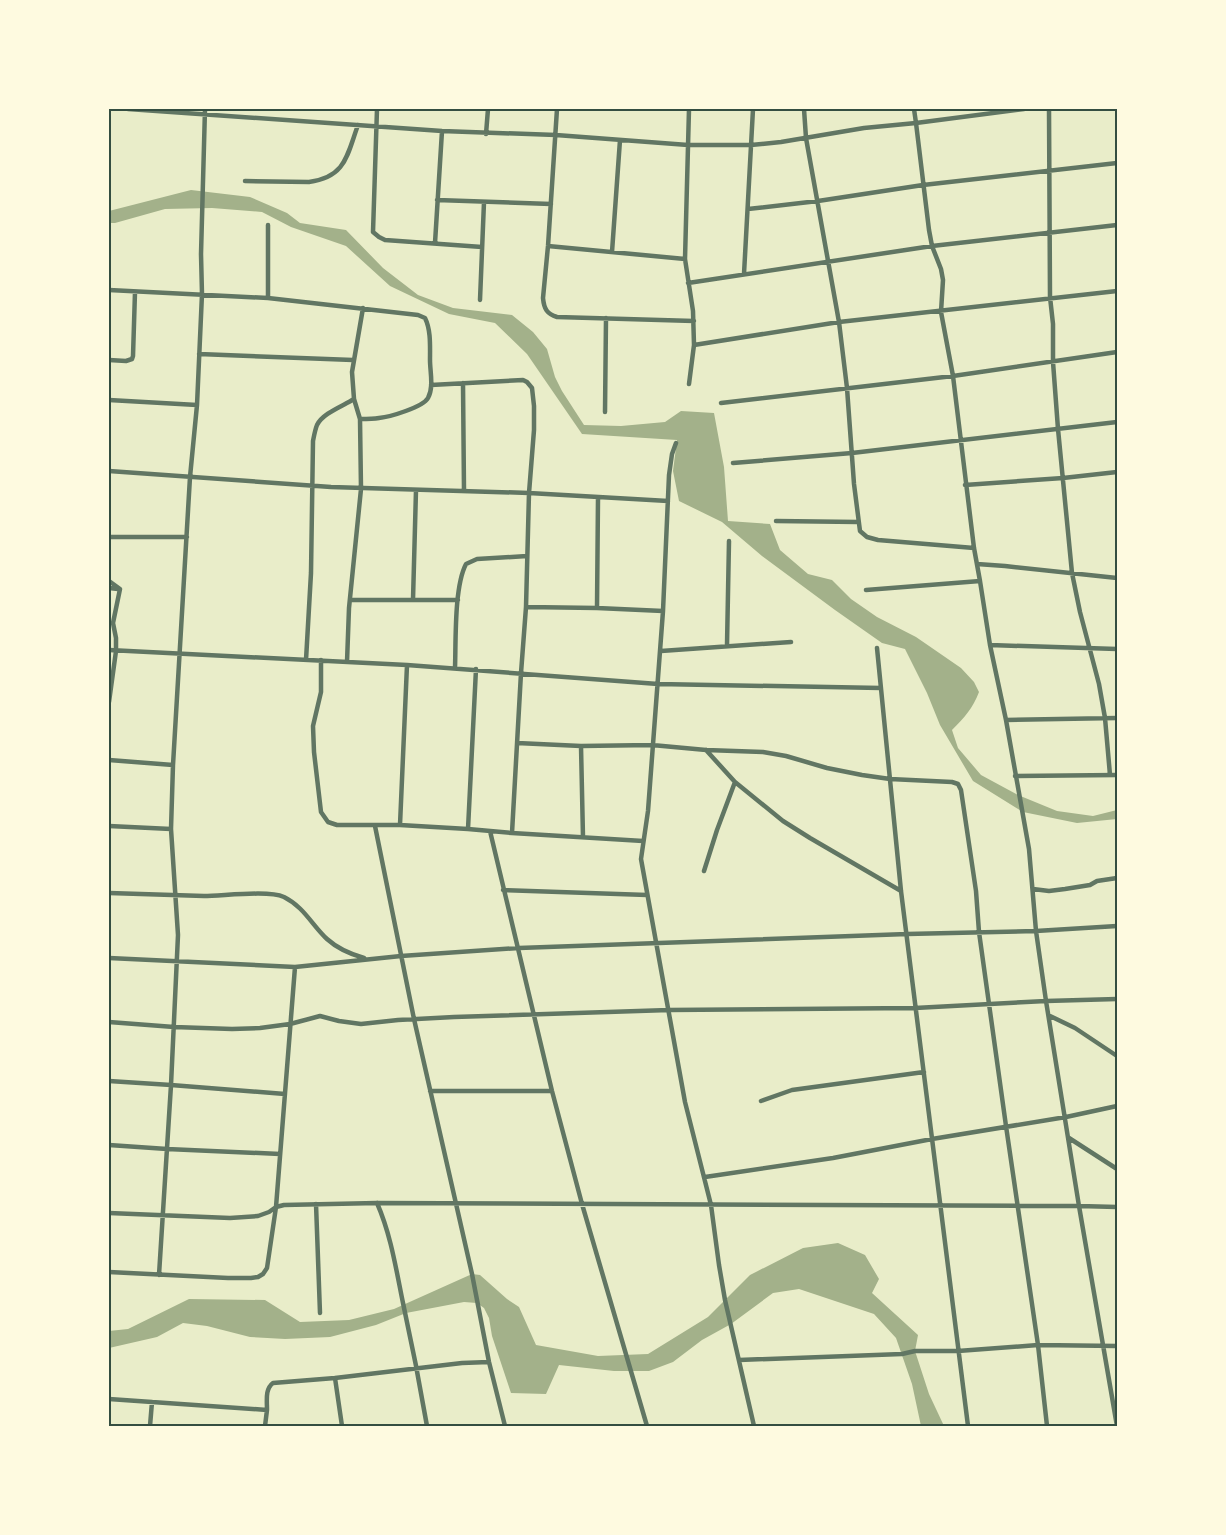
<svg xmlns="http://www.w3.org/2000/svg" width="1226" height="1535" font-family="Merriweather,serif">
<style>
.water{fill:#a3b18a}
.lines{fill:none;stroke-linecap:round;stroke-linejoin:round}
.minor{stroke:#617663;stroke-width:4.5}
.neatline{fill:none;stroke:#344e41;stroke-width:2}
</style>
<rect width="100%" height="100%" fill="#e9edc9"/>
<path class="water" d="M 191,190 L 250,197 L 287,213 L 300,223 L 346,230 L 383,268 L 418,295 L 453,308 L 512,315 L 533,332 L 547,349 L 555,377 L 562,391 L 584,425 L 621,426 L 665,422 L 681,411 L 714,413 L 724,467 L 728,521 L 770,524 L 780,550 L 808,574 L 832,580 L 851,599 L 877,617 L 916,637 L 961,668 L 974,682 L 979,692 C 973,708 964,718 952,730 L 958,748 L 981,775 L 1018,795 L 1057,811 L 1093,816 L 1117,810 L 1117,819 L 1077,823 L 1023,812 L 973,781 L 940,725 L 927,693 L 905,649 L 882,643 L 835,610 L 762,556 L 722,522 L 679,501 L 673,471 L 677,440 L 582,434 L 527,354 L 495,323 L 449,314 L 390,286 L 346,246 L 291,227 L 262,212 L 212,208 L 165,209 L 115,223 L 109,223 L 109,211 Z
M 838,1243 L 865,1255 L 879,1279 L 872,1293 L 918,1335 L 915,1351 L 929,1394 L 944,1426 L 921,1426 L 912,1384 L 896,1338 L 874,1314 L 799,1289 L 773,1293 L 731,1324 L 702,1340 L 673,1362 L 649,1371 L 614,1371 L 559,1365 L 546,1394 L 511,1393 L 492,1336 L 489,1318 L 484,1308 L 477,1303 L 464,1302 L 406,1313 L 376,1325 L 330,1337 L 285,1339 L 250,1337 L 207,1326 L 183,1323 L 157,1337 L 109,1348 L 109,1331 L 128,1329 L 189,1299 L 265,1300 L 300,1322 L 349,1320 L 394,1309 L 472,1274 L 480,1275 L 507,1299 L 519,1307 L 536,1345 L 598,1356 L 648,1354 L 708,1317 L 750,1275 L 803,1248 Z"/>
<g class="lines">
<path class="minor" d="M 128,109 L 442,131 L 556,135 L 688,145 L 751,145 L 781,142 L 864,128 L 916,123 L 914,109
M 377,109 L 373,232 L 379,237 L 385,240 L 482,247
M 557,109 L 548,246 L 543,298 C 544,309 547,314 557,317 L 694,321
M 804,109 L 806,138 L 839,322 L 847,388 L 854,484 L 860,531 L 867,537 L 878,540 L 974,548
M 1024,109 L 916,123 L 929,230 L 932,246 L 941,269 L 943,280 L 941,312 L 953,376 L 974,548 L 980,581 L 990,645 L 1006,720 L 1029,849 L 1036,931 L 1046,1001 L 1079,1206 L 1117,1207
M 1049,109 L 1050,297 L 1053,324 L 1053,362 L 1058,429 L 1072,573 L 1080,612 L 1099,684 L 1105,718 L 1110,775
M 486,134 L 488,109
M 245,181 L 309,182 C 346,177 347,155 358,125
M 437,200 L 551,204
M 748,209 L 818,201 L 923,185 L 1117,163
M 268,225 L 268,298
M 435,243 L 442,131
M 548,246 L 685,259
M 612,252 L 620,140
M 744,274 L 753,109
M 688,283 L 932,246 L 1117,225
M 109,290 L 268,298 L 418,315 L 425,318 C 431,330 430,346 430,360 C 430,372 434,387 428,398 C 423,407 390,417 379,418 C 373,419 366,419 360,419 L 361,489 L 349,608 L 347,662
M 480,300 L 484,202
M 694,345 L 839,322 L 1117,291
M 199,354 L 353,360
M 109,360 L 126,361 L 132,359 L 133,356 L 135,292
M 463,383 L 464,491
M 689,384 L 694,345 L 693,311 L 685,259 L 689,109
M 431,385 L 523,380 L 527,382 L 532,388 L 534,406 L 534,430 L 529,493 L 526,607 L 521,673 L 512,833
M 109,400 L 197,405
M 721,403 L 953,376 L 1117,352
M 605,412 L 606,318
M 360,419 L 354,399 L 352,372 L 363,308
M 676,443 L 672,454 L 669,475 L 663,611 L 648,811 L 641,859 L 685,1102 L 711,1205 L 719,1265 L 725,1300 L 754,1426
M 733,463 L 852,453 L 1117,422
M 109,471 L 331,487 L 529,493 L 668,501
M 965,485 L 1063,478 L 1117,472
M 776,521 L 858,522
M 109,537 L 187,537
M 977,564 L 1005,566 L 1117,578
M 109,581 L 120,589 L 113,623 L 116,638 L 116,651 L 109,702
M 109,588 L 118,589
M 866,590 L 980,581
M 350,600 L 458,600
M 413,600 L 416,490
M 526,607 L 597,608 L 598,498
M 597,608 L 663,611
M 727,645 L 729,541
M 990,645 L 1117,649
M 877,648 L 901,891 L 968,1426
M 109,650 L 407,665 L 658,684 L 881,688
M 661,651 L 791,642
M 306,660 L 311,573 L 313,441 C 314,436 315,430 317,425 C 323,413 343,406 354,399
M 321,660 L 321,692 L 313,726 L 314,752 L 321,812 L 328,822 L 337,825 L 400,825 L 468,829 L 512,833 L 643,841
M 455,668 C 456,641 454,587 466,564 L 477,559 L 527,556
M 1006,720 L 1117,718
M 517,743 L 581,746 L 652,745 L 706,750 L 763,752 L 786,756 L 827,768 L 862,775 L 890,779 L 952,782 L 958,784 L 961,790 L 976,891 L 979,932 L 1006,1126 L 1038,1345 L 1047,1426
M 581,746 L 583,837
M 706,750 L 735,782 L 783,821 L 810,838 L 901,891
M 109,760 L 173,765
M 1015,776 L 1117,775
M 400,825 L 407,665
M 109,826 L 171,829
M 375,826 L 414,1019 L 472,1274 L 489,1362 L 505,1426
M 468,829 L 476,669
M 490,831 L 552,1091 L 582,1204 L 647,1426
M 704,871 L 717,830 L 735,782
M 1033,889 L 1049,891 L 1065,889 L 1090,885 L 1097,881 L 1117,878
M 503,890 L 647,895
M 109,893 C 141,894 172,895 204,896 C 223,896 268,890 284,897 C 304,907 312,925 327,939 C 338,949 350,954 364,958
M 109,958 L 295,967 L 401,956 L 519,948 L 907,934 L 1036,931 L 1117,926
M 1050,1016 L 1075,1028 L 1117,1056
M 109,1022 L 174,1027 L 232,1029 L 260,1028 L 290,1024 L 320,1016 L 339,1021 L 361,1024 L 398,1020 L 454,1017 L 669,1010 L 915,1008 L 1046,1001 L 1117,999
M 109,1081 L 171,1085 L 285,1094
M 430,1091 L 552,1091
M 761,1101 L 792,1090 L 924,1072
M 1069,1138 L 1117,1169
M 109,1145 L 167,1149 L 280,1154
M 705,1177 L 833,1158 L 932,1139 L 1066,1117 L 1117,1106
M 377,1203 C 391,1235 396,1269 403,1303 C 412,1344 420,1385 427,1426
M 316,1204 L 320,1313
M 109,1213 L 230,1218 L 258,1216 L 269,1212 L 276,1207 L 284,1205 L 377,1203 L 1079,1206 L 1117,1426
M 109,1272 L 228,1278 L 251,1278 L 258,1277 L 263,1274 L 267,1268 L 276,1207 L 295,967
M 159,1275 L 171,1085 L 178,935 L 171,829 L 173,765 L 190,477 L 197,405 L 202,294 L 201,254 L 205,109
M 739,1360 L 902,1354 L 915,1351 L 958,1351 L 1038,1345 L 1117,1346
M 335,1378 L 462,1363 L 489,1362
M 109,1399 L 267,1410 L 265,1426
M 267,1410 C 267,1400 265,1389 273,1383 L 335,1378 L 342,1426
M 150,1426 L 152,1402"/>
</g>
<rect width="1226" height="1535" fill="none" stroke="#fefae0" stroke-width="220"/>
<rect x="110" y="110" width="1006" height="1315" class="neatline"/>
</svg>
